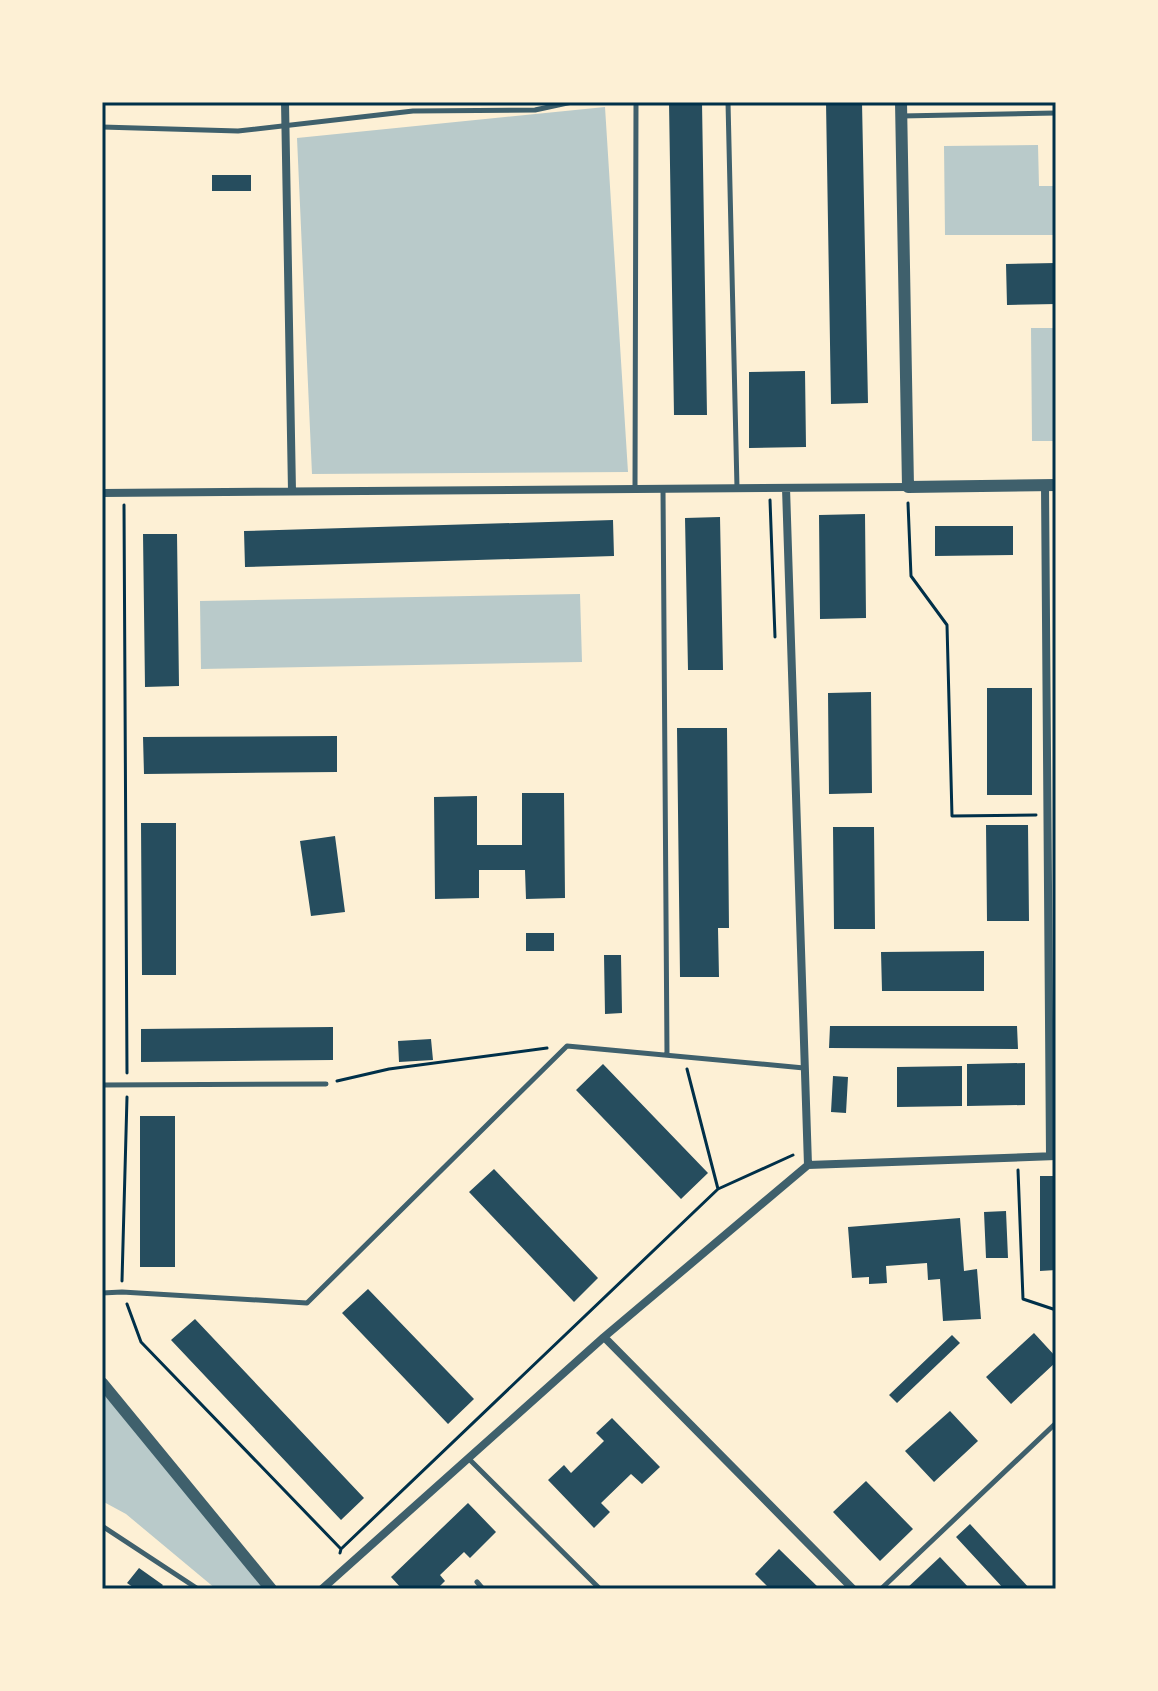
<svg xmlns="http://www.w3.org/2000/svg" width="1158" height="1691" font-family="Helvetica,sans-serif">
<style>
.green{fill:#b9caca}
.building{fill:#264d5e}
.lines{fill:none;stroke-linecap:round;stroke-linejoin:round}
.path{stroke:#003049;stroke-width:3}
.service{stroke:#3f606c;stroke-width:5}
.minor{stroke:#3f606c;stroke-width:8}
.tertiary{stroke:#3f606c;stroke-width:12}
.neatline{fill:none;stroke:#003049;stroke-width:3}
</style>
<rect width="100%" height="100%" fill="#fdf0d5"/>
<path class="green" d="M 605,107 L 628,472 L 312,474 L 297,138 Z
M 1038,145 L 1039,186 L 1056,186 L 1056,235 L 945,235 L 944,146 Z
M 1031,328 L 1056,328 L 1056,441 L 1032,441 Z
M 580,594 L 582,662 L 201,669 L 200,601 Z
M 102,1393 L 188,1485 L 267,1589 L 216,1589 L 126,1514 L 102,1501 Z"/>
<path class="building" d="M 669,102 L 702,102 L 707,415 L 674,415 Z
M 826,102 L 862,102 L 868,403 L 831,404 Z
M 212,175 L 251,175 L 251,191 L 212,191 Z
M 1056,263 L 1056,304 L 1007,305 L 1006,264 Z
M 805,371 L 806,447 L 749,448 L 749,372 Z
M 865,514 L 866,618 L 820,619 L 819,515 Z
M 720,517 L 723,670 L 688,670 L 685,518 Z
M 613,520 L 614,556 L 245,567 L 244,531 Z
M 935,526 L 1013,526 L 1013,555 L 935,556 Z
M 143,534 L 177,534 L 179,686 L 145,687 Z
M 987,688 L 1032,688 L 1032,795 L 987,795 Z
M 871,692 L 872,793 L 829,794 L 828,693 Z
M 677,728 L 727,728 L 729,928 L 718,928 L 719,977 L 680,977 Z
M 337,736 L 337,772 L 144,774 L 143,737 Z
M 522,793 L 564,793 L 565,898 L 526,899 L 525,870 L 479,870 L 479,898 L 435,899 L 434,797 L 477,796 L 477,845 L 522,845 Z
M 141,823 L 176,823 L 176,975 L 142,975 Z
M 986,825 L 1028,825 L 1029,921 L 987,921 Z
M 833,827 L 874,827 L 875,929 L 834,929 Z
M 335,836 L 345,912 L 311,916 L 300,841 Z
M 526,933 L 554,933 L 554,951 L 526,951 Z
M 984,951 L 984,991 L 882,991 L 881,952 Z
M 604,955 L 621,955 L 622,1013 L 605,1014 Z
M 830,1026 L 1017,1026 L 1018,1049 L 829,1048 Z
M 333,1027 L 333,1060 L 141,1062 L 141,1029 Z
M 431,1039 L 433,1060 L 399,1062 L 398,1041 Z
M 1025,1063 L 1025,1105 L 967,1106 L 967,1064 Z
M 603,1064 L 708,1173 L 681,1199 L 576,1090 Z
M 962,1066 L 962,1106 L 897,1107 L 897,1067 Z
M 833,1076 L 848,1077 L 846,1113 L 831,1112 Z
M 140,1116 L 175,1116 L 175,1267 L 140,1267 Z
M 494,1169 L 598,1278 L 574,1302 L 469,1192 Z
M 1040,1176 L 1056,1176 L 1056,1270 L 1040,1271 Z
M 1006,1211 L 1008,1258 L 986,1258 L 984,1212 Z
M 960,1218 L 964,1271 L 977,1269 L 981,1319 L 943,1321 L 940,1279 L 928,1280 L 927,1263 L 886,1266 L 887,1283 L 869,1284 L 869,1277 L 852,1278 L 848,1227 Z
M 368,1289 L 474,1399 L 448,1424 L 342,1313 Z
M 195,1319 L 364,1498 L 341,1520 L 171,1340 Z
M 1034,1333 L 1056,1357 L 1056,1362 L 1011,1404 L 986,1377 Z
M 952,1335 L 960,1343 L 897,1403 L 889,1395 Z
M 950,1411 L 978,1441 L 934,1482 L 905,1451 Z
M 612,1418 L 660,1467 L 642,1484 L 631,1474 L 601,1503 L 610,1512 L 594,1528 L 548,1480 L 564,1465 L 571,1473 L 604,1441 L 596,1433 Z
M 866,1481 L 913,1529 L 880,1561 L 833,1512 Z
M 468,1503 L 496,1532 L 470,1558 L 464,1552 L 440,1575 L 445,1581 L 437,1589 L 402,1589 L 391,1577 Z
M 970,1524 L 1030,1589 L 1004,1589 L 956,1537 Z
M 779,1549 L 820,1589 L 770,1589 L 755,1574 Z
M 940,1557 L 970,1589 L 906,1589 Z
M 139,1568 L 163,1585 L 160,1589 L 136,1589 L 127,1583 Z"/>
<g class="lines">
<path class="path" d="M 770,500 L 775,637
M 908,503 L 911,576 L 947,625 L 952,816 L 1036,815
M 124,505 L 127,1073
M 687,1069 L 718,1189
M 337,1081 L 389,1069 L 547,1048
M 1018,1170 L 1023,1299 L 1056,1310
M 122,1281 L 127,1097
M 127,1304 L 141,1342 L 341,1549 L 340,1553
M 341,1549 L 718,1189 L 793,1155"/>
<path class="service" d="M 728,102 L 737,488
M 901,116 L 1056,113
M 102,127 L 238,131 L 413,111 L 535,110 L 572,102
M 635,488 L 636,102
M 663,489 L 667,1055
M 102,1085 L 326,1084
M 102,1293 L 122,1292 L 307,1303 L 567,1046 L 804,1068
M 468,1458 L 600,1589
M 102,1526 L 198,1589
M 477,1582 L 483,1589
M 881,1589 L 1056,1423"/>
<path class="minor" d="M 285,102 L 292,491
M 1045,485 L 1050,1155
M 786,488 L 808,1165
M 102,493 L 908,487
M 604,1337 L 853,1589
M 322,1589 L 604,1337 L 808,1165 L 1056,1156"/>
<path class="tertiary" d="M 901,102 L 908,487 L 1056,485
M 102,1383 L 271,1589"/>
</g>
<rect width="1158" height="1691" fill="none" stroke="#fdf0d5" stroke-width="208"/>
<rect x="104" y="104" width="950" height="1483" class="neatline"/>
</svg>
